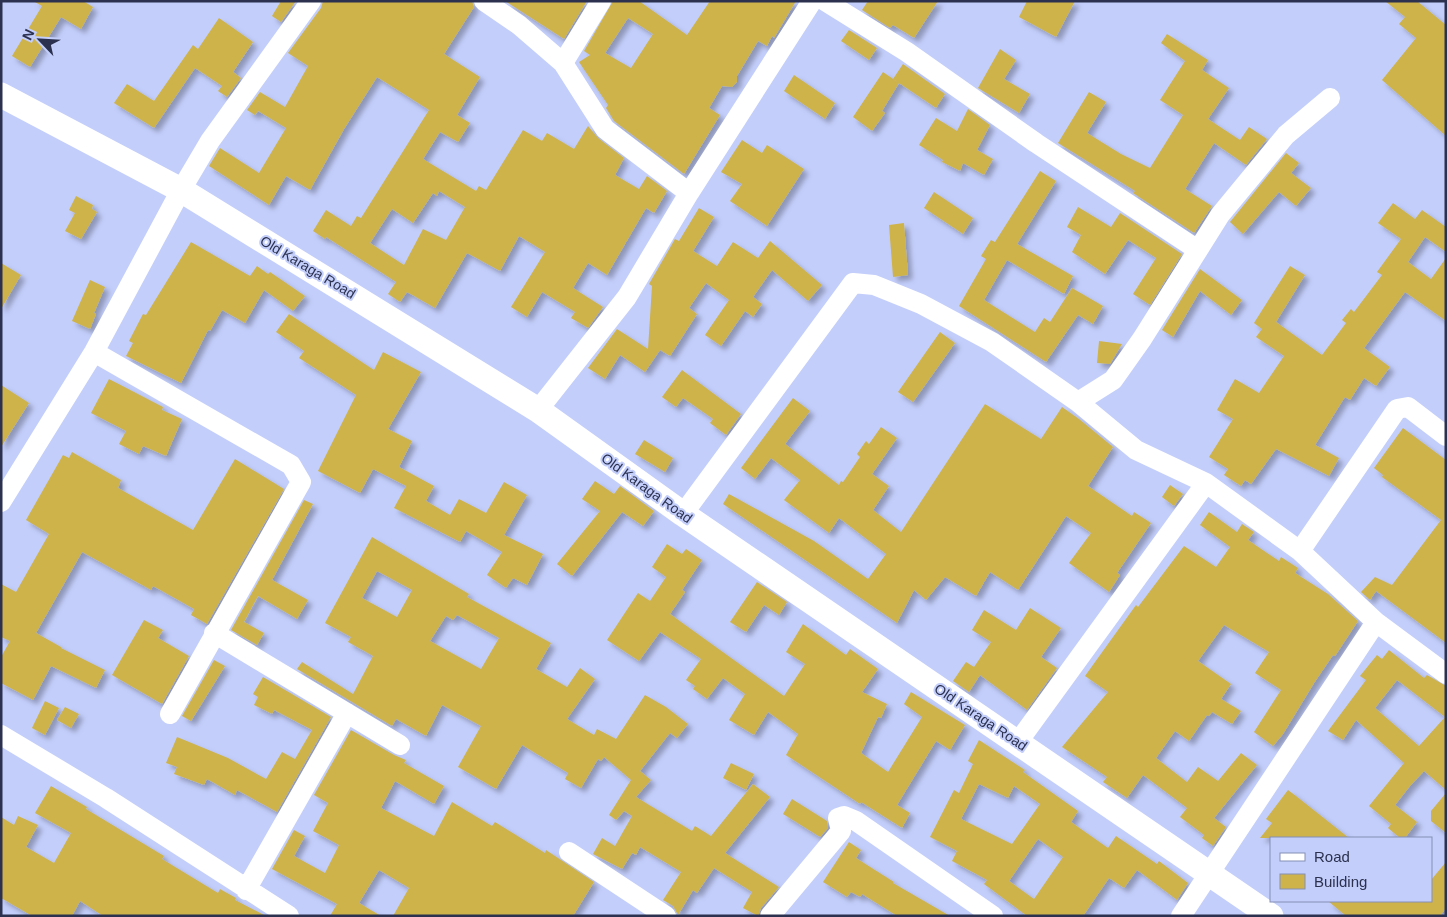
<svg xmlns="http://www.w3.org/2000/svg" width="1447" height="917" font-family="Helvetica,sans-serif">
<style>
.building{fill:#ceb34b;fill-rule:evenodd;filter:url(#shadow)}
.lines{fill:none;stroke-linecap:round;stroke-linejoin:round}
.minor{stroke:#fff;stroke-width:20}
.tertiary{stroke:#fff;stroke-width:25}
.labels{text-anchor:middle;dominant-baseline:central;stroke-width:4;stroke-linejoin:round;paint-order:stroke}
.street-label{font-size:14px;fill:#2b314e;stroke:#c3cefb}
</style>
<defs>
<filter id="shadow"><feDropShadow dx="4.5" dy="4.5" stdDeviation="2.5" flood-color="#0004"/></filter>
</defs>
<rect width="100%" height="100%" fill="#c3cefb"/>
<path class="building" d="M 33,1 L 83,1 L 93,7 L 81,29 L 61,17 L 30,67 L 12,56 L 42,6 Z
M 281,1 L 296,1 L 281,22 L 272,16 Z
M 323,1 L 472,1 L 474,7 L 444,54 L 480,77 L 457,115 L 470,123 L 458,142 L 440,132 L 423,159 L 476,191 L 479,186 L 486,190 L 523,130 L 542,141 L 547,133 L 574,149 L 588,126 L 598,138 L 624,158 L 615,175 L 639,189 L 647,176 L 667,191 L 654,213 L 646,208 L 607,275 L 588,263 L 573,288 L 603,307 L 588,328 L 571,318 L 575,312 L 542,292 L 527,317 L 511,307 L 545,252 L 519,236 L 500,271 L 467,253 L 435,308 L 407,292 L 400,302 L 388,294 L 396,282 L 326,237 L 325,239 L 313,231 L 326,210 L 351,226 L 357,216 L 361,218 L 429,110 L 377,77 L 344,129 L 310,190 L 286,176 L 269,205 L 209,166 L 220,148 L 259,173 L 286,128 L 258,111 L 255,115 L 247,110 L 260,92 L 285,107 L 308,66 L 288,53 L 321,8 ZM 439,191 L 465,207 L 446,240 L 423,229 L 404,265 L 370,243 L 392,209 L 413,223 L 433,193 L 437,196 Z
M 505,1 L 587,1 L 564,39 Z
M 613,1 L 639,1 L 687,35 L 710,1 L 796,1 L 774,38 L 772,36 L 767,46 L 758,41 L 737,76 L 737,82 L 732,87 L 722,86 L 709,108 L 720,115 L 684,174 L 614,121 L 606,108 L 608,105 L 579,62 L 590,55 L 584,51 ZM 628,18 L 653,34 L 631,68 L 605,53 Z
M 868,1 L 938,1 L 914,38 L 893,25 L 890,28 L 862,10 Z
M 1027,1 L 1075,1 L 1056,37 L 1019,17 Z
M 1385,1 L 1417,1 L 1446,25 L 1446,136 L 1382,80 L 1416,38 L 1399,24 L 1405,17 Z
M 219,18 L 253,42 L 233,72 L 241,78 L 227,97 L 218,91 L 222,86 L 195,68 L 154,128 L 114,103 L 127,84 L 154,101 L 193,45 L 198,49 Z
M 849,30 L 877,48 L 869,60 L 841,41 Z
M 1167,34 L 1208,60 L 1202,70 L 1229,88 L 1208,119 L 1240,140 L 1249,127 L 1267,139 L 1246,165 L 1214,143 L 1185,189 L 1212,206 L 1194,233 L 1133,193 L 1135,191 L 1058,143 L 1089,92 L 1106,102 L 1087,133 L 1121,154 L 1150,168 L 1183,115 L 1160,100 L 1185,61 L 1161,43 Z
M 1000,49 L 1016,60 L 1004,79 L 1030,94 L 1019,113 L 978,88 Z
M 903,64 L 945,94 L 936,108 L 893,79 Z
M 883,72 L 899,83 L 882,111 L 885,113 L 872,131 L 853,117 Z
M 794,75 L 835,103 L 825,119 L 784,91 Z
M 968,109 L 990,125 L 977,150 L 993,159 L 984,175 L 963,163 L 960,171 L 942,162 L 943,160 L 919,145 L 936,118 L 957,131 Z
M 742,140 L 762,153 L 767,145 L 804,169 L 767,226 L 730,201 L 742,184 L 721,172 Z
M 1286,153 L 1299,163 L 1291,173 L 1311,188 L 1296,206 L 1279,192 L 1243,234 L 1230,222 Z
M 1040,171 L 1056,181 L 1017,244 L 1073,276 L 1064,294 L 1007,260 L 984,300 L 1035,332 L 1044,318 L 1050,322 L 1072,288 L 1103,306 L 1093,324 L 1078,315 L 1046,362 L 959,306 L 986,259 L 981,256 L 991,240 L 995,242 Z
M 934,192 L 973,218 L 963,234 L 924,208 Z
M 76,196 L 93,205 L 92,209 L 97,212 L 81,239 L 65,231 L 75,213 L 69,210 Z
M 1393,203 L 1415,219 L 1422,210 L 1446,227 L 1446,252 L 1425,237 L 1408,262 L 1431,279 L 1446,258 L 1446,321 L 1405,292 L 1364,348 L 1390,367 L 1376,386 L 1364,378 L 1350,400 L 1345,397 L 1343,400 L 1315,445 L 1339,458 L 1329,476 L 1276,449 L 1251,484 L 1245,480 L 1241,486 L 1224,475 L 1228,469 L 1209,457 L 1233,419 L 1217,410 L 1235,379 L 1259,393 L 1284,356 L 1256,337 L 1262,329 L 1254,323 L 1290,266 L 1305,275 L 1276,322 L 1322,355 L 1346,323 L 1342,320 L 1351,309 L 1354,312 L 1382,275 L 1377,272 L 1401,239 L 1378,223 Z
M 1078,207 L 1111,227 L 1120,213 L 1182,254 L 1150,305 L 1133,294 L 1156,258 L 1128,240 L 1105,274 L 1072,252 L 1081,235 L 1067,227 Z
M 699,208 L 714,217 L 693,251 L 717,266 L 733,242 L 758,258 L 770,241 L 822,285 L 808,301 L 772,270 L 753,297 L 762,304 L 753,317 L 745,311 L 721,346 L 705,335 L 729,300 L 706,283 L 689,308 L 697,314 L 670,356 L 660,350 L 645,372 L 620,355 L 605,379 L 588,368 L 617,329 L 648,349 L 652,286 L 649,284 L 675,239 L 679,241 Z
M 904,223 L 908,275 L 893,277 L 889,225 Z
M 191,242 L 250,276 L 257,266 L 268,274 L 270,272 L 305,296 L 293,311 L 264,290 L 245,323 L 222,310 L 210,331 L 208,330 L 181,383 L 126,356 L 133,343 L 129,341 L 143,314 L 146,315 Z
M 1,263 L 21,275 L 1,309 Z
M 1200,269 L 1242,300 L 1231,315 L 1200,291 L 1173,337 L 1162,330 Z
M 90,280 L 105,287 L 94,313 L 96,314 L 90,329 L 72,321 Z
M 289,314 L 374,370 L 383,352 L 421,372 L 388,429 L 412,441 L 399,467 L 434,486 L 426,501 L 450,515 L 459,499 L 486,513 L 504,482 L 527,495 L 504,535 L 543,554 L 527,585 L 513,578 L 506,588 L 487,575 L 502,552 L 466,531 L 460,542 L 394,508 L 406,486 L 373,469 L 360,493 L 318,471 L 356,395 L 299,358 L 304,351 L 276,332 Z
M 940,332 L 955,343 L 913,402 L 898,392 Z
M 1099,341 L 1122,344 L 1110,364 L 1097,363 Z
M 682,370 L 741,414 L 726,435 L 710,423 L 713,419 L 683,398 L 676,407 L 662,397 Z
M 109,379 L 163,407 L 162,410 L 182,419 L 166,456 L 143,446 L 139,454 L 119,444 L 126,431 L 91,413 Z
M 1,385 L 29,403 L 1,447 Z
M 793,398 L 810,411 L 785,444 L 839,485 L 841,481 L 843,482 L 860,457 L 857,454 L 866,441 L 869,444 L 881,427 L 897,438 L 872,474 L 889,486 L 873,510 L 901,532 L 985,404 L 1041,439 L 1062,407 L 1079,419 L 1113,447 L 1088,486 L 1132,516 L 1134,512 L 1151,523 L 1117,573 L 1120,575 L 1109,592 L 1069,563 L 1091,533 L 1066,516 L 1018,590 L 990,572 L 976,596 L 945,577 L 926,600 L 914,590 L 897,623 L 723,504 L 729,494 L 814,541 L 868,579 L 886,554 L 839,518 L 829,533 L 784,500 L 800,480 L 771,458 L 755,479 L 741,468 Z
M 1403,428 L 1446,460 L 1446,643 L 1376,591 L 1370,600 L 1361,592 L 1375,577 L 1392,585 L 1441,520 L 1382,477 L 1383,475 L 1374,468 Z
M 644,440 L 673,458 L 665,472 L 635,454 Z
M 72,452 L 121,480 L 118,488 L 193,530 L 235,459 L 284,489 L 207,624 L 191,615 L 194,609 L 153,586 L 151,590 L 82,552 L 36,633 L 61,647 L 61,648 L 105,670 L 96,688 L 51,666 L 33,700 L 1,683 L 1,657 L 10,641 L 1,637 L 1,584 L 16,592 L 49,534 L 26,520 L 63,455 L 69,458 Z
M 595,481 L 614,494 L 620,486 L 654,511 L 643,526 L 622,512 L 572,576 L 557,564 L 600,511 L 582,499 Z
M 1170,485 L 1183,494 L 1174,506 L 1162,497 Z
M 304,500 L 313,504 L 272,580 L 308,600 L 297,619 L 258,596 L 244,622 L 264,633 L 257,645 L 231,630 Z
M 1209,512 L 1237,532 L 1242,524 L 1254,532 L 1248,540 L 1279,561 L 1281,557 L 1298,568 L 1295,573 L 1328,594 L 1358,621 L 1335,656 L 1333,655 L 1314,683 L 1283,734 L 1273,746 L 1254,732 L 1281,690 L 1255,673 L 1269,652 L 1224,625 L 1198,661 L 1231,684 L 1221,699 L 1241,711 L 1232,724 L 1212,712 L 1209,716 L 1207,715 L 1189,741 L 1175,731 L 1156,758 L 1187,782 L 1198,767 L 1218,781 L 1241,753 L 1257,765 L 1214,818 L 1226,827 L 1213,846 L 1202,838 L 1204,835 L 1180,817 L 1187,808 L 1143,775 L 1127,798 L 1103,782 L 1107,777 L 1062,747 L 1108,692 L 1085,676 L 1136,605 L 1138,607 L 1184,546 L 1216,567 L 1230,547 L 1200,525 Z
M 372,537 L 469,594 L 467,597 L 551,643 L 536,669 L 567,687 L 580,668 L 595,679 L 567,719 L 594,735 L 597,729 L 616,739 L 645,695 L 666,707 L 688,724 L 677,738 L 670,733 L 640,771 L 651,780 L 636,797 L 692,831 L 695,826 L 711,836 L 753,784 L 770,797 L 725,853 L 779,887 L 761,908 L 758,916 L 743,908 L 752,892 L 714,868 L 697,893 L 693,890 L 678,915 L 673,906 L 663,900 L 681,872 L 640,847 L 636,855 L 632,853 L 622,869 L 593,854 L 602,838 L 615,846 L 632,816 L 624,811 L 616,820 L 609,815 L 631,780 L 604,757 L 601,761 L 598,759 L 581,788 L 565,779 L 568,773 L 522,745 L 496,789 L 458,767 L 481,726 L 442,705 L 426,736 L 396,719 L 392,726 L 297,669 L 302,662 L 353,694 L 373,656 L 348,642 L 351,637 L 325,623 ZM 377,571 L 412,590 L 397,617 L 362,598 ZM 457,615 L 499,638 L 481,669 L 430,641 L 446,616 L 453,620 Z
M 667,544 L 682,554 L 686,549 L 702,560 L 682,590 L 685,592 L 670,614 L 784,696 L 805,664 L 786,652 L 803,624 L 846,655 L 850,649 L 878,669 L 862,692 L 887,704 L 881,718 L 878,717 L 861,753 L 888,772 L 922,717 L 904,704 L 911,692 L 965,725 L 950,750 L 936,741 L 897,805 L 910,813 L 902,828 L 861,802 L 860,804 L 786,755 L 798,734 L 768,712 L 754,735 L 729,720 L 745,694 L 723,678 L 707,699 L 693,689 L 695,686 L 686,680 L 701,659 L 660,632 L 639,661 L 607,640 L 638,593 L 650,601 L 666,577 L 652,567 Z
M 757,582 L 787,602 L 779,615 L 764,605 L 746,632 L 730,622 Z
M 1030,608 L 1061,628 L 1041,657 L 1057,668 L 1027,710 L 980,675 L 969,692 L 953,681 L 966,662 L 974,667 L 991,642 L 972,630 L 984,610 L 1016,630 Z
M 144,620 L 163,630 L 158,638 L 189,656 L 162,704 L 112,675 Z
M 1389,650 L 1424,678 L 1427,675 L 1446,686 L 1446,790 L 1424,771 L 1410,786 L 1395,805 L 1417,822 L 1405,838 L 1400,838 L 1388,828 L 1391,824 L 1369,806 L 1404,763 L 1356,720 L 1343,740 L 1328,731 L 1366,680 L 1360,676 L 1377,655 L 1382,659 ZM 1397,680 L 1445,717 L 1419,746 L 1375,708 Z
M 214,660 L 225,666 L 191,721 L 182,716 Z
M 263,677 L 331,717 L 277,812 L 237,790 L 235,795 L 207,779 L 204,785 L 174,774 L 177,767 L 166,763 L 177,737 L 228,758 L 266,779 L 282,752 L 295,759 L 312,730 L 274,710 L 272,714 L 254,705 L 258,697 L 253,694 Z
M 45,701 L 59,708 L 45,735 L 32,728 Z
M 65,707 L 79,714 L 71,728 L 57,720 Z
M 351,730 L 394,755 L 406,760 L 404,763 L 444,786 L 434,804 L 395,781 L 381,808 L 434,836 L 452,802 L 492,826 L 495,822 L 545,853 L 546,850 L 594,882 L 573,916 L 393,916 L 409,888 L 379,870 L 359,903 L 381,916 L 330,916 L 337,904 L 272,869 L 294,830 L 305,836 L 294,856 L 325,873 L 339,845 L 313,831 L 328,803 L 314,795 Z
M 979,740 L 1025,770 L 1023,772 L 1078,811 L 1071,822 L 1108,848 L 1116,836 L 1157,864 L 1159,861 L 1188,883 L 1177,900 L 1137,870 L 1124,888 L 1109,878 L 1083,916 L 1027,916 L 984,884 L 987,880 L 952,861 L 957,851 L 930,837 L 954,790 L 959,793 L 973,764 L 968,761 ZM 979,784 L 1008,798 L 1014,786 L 1040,804 L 1012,844 L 961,819 ZM 1038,839 L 1063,857 L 1034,899 L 1009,881 Z
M 731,763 L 754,774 L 746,790 L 723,778 Z
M 51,786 L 87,807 L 86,809 L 164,856 L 162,859 L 218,893 L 220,889 L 236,898 L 235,900 L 266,916 L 103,916 L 80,901 L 72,916 L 32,916 L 1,898 L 1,817 L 14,825 L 18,816 L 38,825 L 26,847 L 54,863 L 71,833 L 35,813 Z
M 1288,790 L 1296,796 L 1349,838 L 1260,838 L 1272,823 L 1266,819 Z
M 1446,793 L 1446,833 L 1431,821 L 1431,811 Z
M 792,799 L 827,821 L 828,828 L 820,837 L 783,814 Z
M 849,842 L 861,850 L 856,858 L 894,882 L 893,883 L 950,916 L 897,916 L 862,894 L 860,897 L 851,892 L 847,897 L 823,882 Z
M 1446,862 L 1446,908 L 1440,916 L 1346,916 L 1328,901 L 1431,901 L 1431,880 Z"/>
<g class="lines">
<path class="minor" d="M 484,1 L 519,25 L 563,63 L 605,129 L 689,193
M 825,1 L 907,52 L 1036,143 L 1198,250
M 563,63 L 601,1
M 94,352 L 291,465 L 301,482 L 170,714
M 1078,402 L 1113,380 L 1142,339 L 1220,215 L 1286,135 L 1330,98
M 538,410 L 627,297 L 689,193 L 812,1
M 1,502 L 94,352 L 181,190 L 210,141 L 311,1
M 683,514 L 853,283 L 874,285 L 921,304 L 992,342 L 1078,402 L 1136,450 L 1206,483 L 1300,551 L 1376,622
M 1300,551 L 1397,409 L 1408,407 L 1446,436
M 214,633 L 400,745
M 1,735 L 106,798 L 289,916
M 1018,742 L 1206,483
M 569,852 L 666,916
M 246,890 L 347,713
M 770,916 L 841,831 L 838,818 L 844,816 L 856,821 L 993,916
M 1181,916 L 1376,622 L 1446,674"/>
<path class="tertiary" d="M 1,95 L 181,190 L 538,410 L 683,514 L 1271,916"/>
</g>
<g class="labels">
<g class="street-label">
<text transform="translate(308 267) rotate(31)">Old Karaga Road</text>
<text transform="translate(647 488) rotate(36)">Old Karaga Road</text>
<text transform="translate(981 717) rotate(34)">Old Karaga Road</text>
</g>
</g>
<rect width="1447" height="917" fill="none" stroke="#2b314e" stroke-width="5"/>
<rect x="1270" y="837" width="162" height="65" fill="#c3cefb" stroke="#868fb6"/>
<rect x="1280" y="853" width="25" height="8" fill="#ffffff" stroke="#868fb6"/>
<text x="1314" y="862" font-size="15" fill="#2b314e">Road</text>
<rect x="1280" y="874" width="25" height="15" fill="#ceb34b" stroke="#868fb6"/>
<text x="1314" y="887" font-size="15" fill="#2b314e">Building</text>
<g transform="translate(40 40) rotate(295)" stroke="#c3cefb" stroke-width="4" paint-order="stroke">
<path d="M0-4L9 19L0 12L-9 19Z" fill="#2b314e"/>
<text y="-8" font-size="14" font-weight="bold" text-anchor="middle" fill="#2b314e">N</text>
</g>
</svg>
